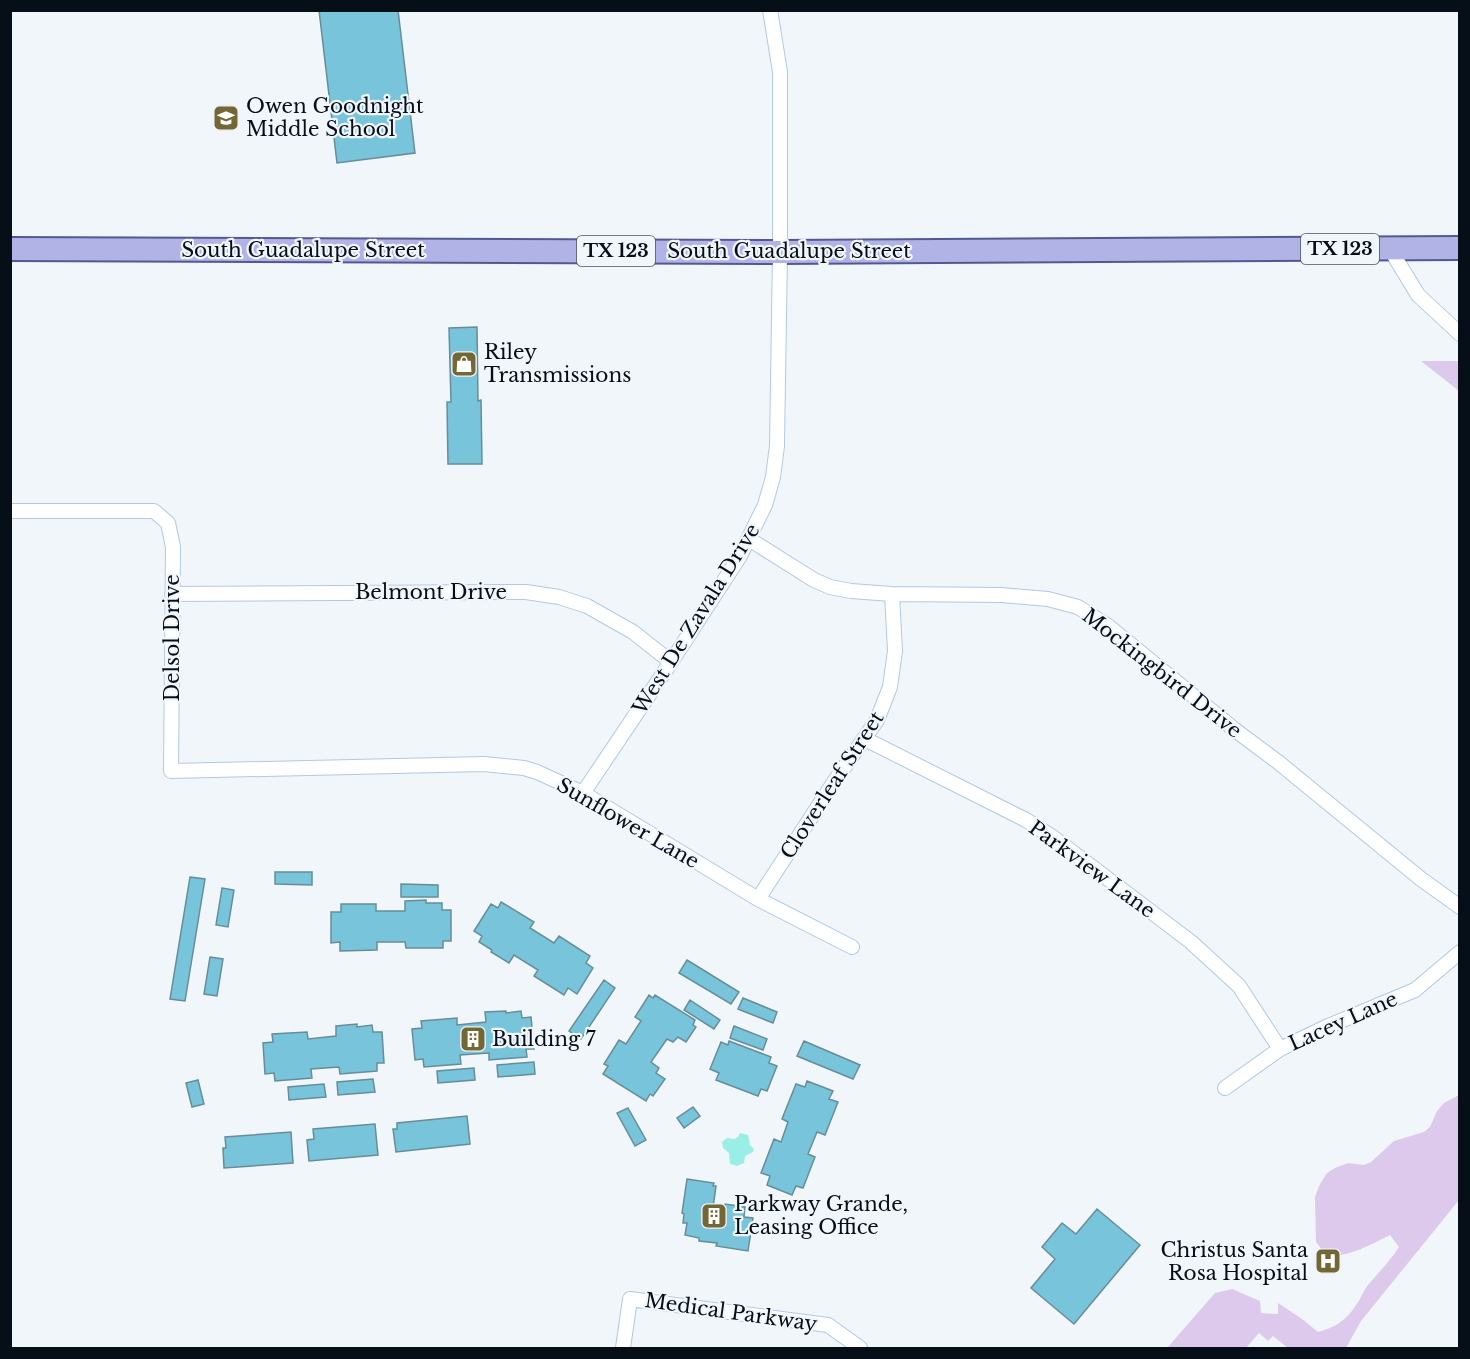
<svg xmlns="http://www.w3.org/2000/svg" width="1470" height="1359" font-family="'Libre Baskerville',serif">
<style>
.green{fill:#ddc9eb}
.water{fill:#99eee6}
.building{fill:#77c4db;stroke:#678d99;stroke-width:1.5}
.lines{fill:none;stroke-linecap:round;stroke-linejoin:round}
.minor-casing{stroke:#b0c9e4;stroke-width:16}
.primary-casing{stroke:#535892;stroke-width:26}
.minor{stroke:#fff;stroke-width:14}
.primary{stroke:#b1b3e6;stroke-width:22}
.labels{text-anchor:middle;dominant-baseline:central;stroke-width:4.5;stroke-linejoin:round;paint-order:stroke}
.shield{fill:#f1f6fb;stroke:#4c545b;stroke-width:1.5}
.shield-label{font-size:18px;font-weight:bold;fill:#060e17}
.poi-label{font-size:20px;fill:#060e17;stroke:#f1f6fb;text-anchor:start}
.street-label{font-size:20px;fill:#060e17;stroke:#f1f6fb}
</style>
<rect width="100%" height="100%" fill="#f1f6fb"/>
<path class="green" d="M 1421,361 L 1459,361 L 1459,391 Z
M 1459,1095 L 1459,1200 L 1361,1321 L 1346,1348 L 1288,1348 L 1273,1336 L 1268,1341 L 1259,1333 L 1246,1348 L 1167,1348 L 1215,1293 L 1232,1289 L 1260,1301 L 1261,1313 L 1278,1314 L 1278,1303 L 1302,1319 L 1318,1332 C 1334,1328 1347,1320 1356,1305 C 1361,1299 1363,1291 1368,1285 C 1379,1272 1390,1261 1399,1247 L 1390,1235 C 1376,1242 1340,1262 1326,1253 C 1322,1251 1319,1245 1316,1242 L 1315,1197 L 1319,1186 L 1327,1173 L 1335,1168 L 1348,1163 L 1364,1165 L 1371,1162 L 1394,1141 L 1424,1132 L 1430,1127 L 1437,1111 L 1444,1103 Z"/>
<path class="water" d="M 740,1133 L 748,1135 L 750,1145 L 754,1149 L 753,1152 L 745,1156 L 744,1163 L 737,1166 L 730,1164 L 729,1153 L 723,1148 L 722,1142 L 727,1138 L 734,1139 L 738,1137 Z"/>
<path class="building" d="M 319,10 L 398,10 L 415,153 L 337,163 Z
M 477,327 L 478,401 L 481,400 L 482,464 L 448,464 L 447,402 L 451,402 L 449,328 Z
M 275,872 L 312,872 L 312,885 L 275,884 Z
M 190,877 L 205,879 L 185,1001 L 170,999 Z
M 401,884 L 438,885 L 438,897 L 401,897 Z
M 222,888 L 234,890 L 228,927 L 216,925 Z
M 426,900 L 426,903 L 442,903 L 442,910 L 451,910 L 451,941 L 443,941 L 443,948 L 406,948 L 405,942 L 377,942 L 377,950 L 340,951 L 340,942 L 331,943 L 331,912 L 341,912 L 341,904 L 376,904 L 376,911 L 405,911 L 405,901 Z
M 501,902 L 534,922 L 530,928 L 554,943 L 559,936 L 590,956 L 586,963 L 593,968 L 577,994 L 568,988 L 564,995 L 534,976 L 538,970 L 514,955 L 509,963 L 491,952 L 492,950 L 479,942 L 482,936 L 474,931 L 491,904 L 498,908 Z
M 210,957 L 223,959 L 217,996 L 204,994 Z
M 687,960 L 739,992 L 731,1004 L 679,973 Z
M 604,980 L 615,988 L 581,1039 L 569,1031 Z
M 649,995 L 653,998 L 655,995 L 695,1020 L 693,1025 L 696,1027 L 686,1042 L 678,1037 L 673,1042 L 667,1039 L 651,1062 L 659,1068 L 656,1073 L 665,1079 L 653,1096 L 650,1094 L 646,1101 L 603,1074 L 608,1066 L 604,1064 L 619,1040 L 626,1044 L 641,1021 L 635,1017 Z
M 743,998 L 777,1012 L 773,1023 L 738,1009 Z
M 690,1000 L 720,1020 L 714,1029 L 684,1010 Z
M 506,1011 L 506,1013 L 521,1011 L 522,1018 L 531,1017 L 534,1049 L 526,1049 L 527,1057 L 489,1060 L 489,1053 L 460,1055 L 461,1064 L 424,1067 L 423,1059 L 415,1060 L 412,1029 L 422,1028 L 421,1021 L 457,1018 L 457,1025 L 486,1022 L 485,1012 Z
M 357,1024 L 357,1027 L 372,1025 L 373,1032 L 382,1032 L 384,1063 L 377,1063 L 377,1071 L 340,1074 L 339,1067 L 311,1069 L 312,1078 L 275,1081 L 274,1073 L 265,1074 L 263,1043 L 273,1042 L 272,1034 L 307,1032 L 308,1039 L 336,1036 L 336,1026 Z
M 734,1026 L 767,1039 L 763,1050 L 730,1038 Z
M 729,1041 L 771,1057 L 769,1063 L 777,1066 L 767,1091 L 761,1089 L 758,1096 L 716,1080 L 719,1073 L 710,1069 L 721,1042 L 728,1045 Z
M 804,1041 L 860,1065 L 853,1079 L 797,1056 Z
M 534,1062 L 535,1074 L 498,1077 L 497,1065 Z
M 474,1068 L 475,1080 L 438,1083 L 437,1071 Z
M 373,1079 L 375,1092 L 338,1095 L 337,1082 Z
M 198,1080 L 204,1104 L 192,1107 L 186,1083 Z
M 807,1081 L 833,1091 L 829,1099 L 838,1102 L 825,1135 L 817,1132 L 808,1154 L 815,1157 L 803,1188 L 796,1186 L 792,1195 L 767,1185 L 770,1176 L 761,1173 L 774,1139 L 781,1142 L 788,1122 L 782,1119 L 796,1084 L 805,1087 Z
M 324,1084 L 326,1097 L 289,1100 L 288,1087 Z
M 693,1107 L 700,1116 L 684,1128 L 677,1118 Z
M 628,1108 L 646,1140 L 635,1146 L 617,1113 Z
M 467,1116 L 470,1144 L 396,1152 L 393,1129 L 397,1129 L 397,1123 Z
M 375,1124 L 378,1155 L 309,1161 L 307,1140 L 314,1139 L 313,1129 Z
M 291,1132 L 293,1163 L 224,1168 L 223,1148 L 226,1148 L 225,1137 Z
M 687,1179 L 714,1183 L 713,1186 L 716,1186 L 713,1208 L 724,1210 L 725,1204 L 745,1207 L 744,1217 L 753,1218 L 748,1251 L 716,1246 L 717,1243 L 699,1241 L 699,1238 L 685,1235 L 687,1223 L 683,1223 L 684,1214 L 682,1213 Z
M 1097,1209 L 1140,1245 L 1074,1324 L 1031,1288 L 1055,1259 L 1042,1247 L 1062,1223 L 1076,1234 Z"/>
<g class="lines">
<g class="minor-casing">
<path id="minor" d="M 1390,249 L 1418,295 L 1460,334
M 10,511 L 154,511 L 168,523 L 173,547 L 171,771 L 484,764 L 524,768 L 537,772 L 583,793 L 758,899 L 852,947
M 749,539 L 814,580 L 830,587 L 851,591 L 892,594 L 1001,595 L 1048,599 L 1078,607 L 1108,626 L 1235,730 L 1278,762 L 1421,879 L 1460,907
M 172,594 L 526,592 L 559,597 L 587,606 L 633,632 L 671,662
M 865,739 L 1026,820 L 1054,838 L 1191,942 L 1239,986 L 1280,1049
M 583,793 L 671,662 L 740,556 L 765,505 L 773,477 L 777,446 L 780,252 L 780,72 L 770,10
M 758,899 L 834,782 L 877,720 L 890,687 L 895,651 L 892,594
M 1225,1088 L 1280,1049 L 1326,1027 L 1415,990 L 1460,952
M 623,1348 L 630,1299 L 828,1325 L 860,1348"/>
</g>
<g class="primary-casing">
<path id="primary" d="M 10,249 L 780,252 L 1460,248"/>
</g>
<use href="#minor" class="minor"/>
<use href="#primary" class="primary"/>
</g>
<defs>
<g id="school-square" transform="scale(1.35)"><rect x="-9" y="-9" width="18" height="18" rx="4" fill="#736734" stroke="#f1f6fb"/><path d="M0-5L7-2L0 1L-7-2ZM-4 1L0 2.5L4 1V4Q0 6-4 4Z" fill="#fff"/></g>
<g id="shop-square" transform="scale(1.35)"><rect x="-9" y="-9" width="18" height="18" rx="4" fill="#736734" stroke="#f1f6fb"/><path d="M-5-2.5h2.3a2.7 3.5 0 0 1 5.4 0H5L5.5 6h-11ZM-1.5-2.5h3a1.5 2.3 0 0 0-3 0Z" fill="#fff"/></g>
<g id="building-square" transform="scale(1.35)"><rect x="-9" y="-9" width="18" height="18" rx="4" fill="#736734" stroke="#f1f6fb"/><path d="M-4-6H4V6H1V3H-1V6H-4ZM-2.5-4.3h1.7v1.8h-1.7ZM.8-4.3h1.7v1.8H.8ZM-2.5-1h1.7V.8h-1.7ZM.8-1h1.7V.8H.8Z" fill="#fff"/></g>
<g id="hospital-square" transform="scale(1.35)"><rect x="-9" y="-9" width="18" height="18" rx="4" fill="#736734" stroke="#f1f6fb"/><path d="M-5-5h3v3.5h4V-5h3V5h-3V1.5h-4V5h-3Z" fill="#fff"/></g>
</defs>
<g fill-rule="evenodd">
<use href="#school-square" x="226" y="118"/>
<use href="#shop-square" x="464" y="364"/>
<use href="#building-square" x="473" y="1039"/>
<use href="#building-square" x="714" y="1216"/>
<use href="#hospital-square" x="1328" y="1261"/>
</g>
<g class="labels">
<g class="shield">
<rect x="1301" y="234" width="78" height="30" rx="4.5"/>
<rect x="577" y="236" width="78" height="30" rx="4.5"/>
</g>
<g class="shield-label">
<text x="1340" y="249">TX 123</text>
<text x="616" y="251">TX 123</text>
</g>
<g class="poi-label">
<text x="246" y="106">Owen Goodnight<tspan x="246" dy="23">Middle School</tspan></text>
<text x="484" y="352">Riley<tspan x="484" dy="23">Transmissions</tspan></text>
<text x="492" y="1039">Building 7</text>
<text x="734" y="1204">Parkway Grande,<tspan x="734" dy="23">Leasing Office</tspan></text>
<text x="1308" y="1250" text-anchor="end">Christus Santa<tspan x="1308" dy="23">Rosa Hospital</tspan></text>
</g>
<g class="street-label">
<text x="303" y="250">South Guadalupe Street</text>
<text x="789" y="251">South Guadalupe Street</text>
<text x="431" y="592">Belmont Drive</text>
<text transform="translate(696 619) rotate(-58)">West De Zavala Drive</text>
<text transform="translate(172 638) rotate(-90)">Delsol Drive</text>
<text transform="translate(1162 673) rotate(38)">Mockingbird Drive</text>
<text transform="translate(832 785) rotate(-57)">Cloverleaf Street</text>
<text transform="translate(628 823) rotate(30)">Sunflower Lane</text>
<text transform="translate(1092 869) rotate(36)">Parkview Lane</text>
<text transform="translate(1343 1021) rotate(-24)">Lacey Lane</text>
<text transform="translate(731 1312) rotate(8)">Medical Parkway</text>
</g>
</g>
<rect width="1470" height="1359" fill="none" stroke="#060e17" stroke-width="24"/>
</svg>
